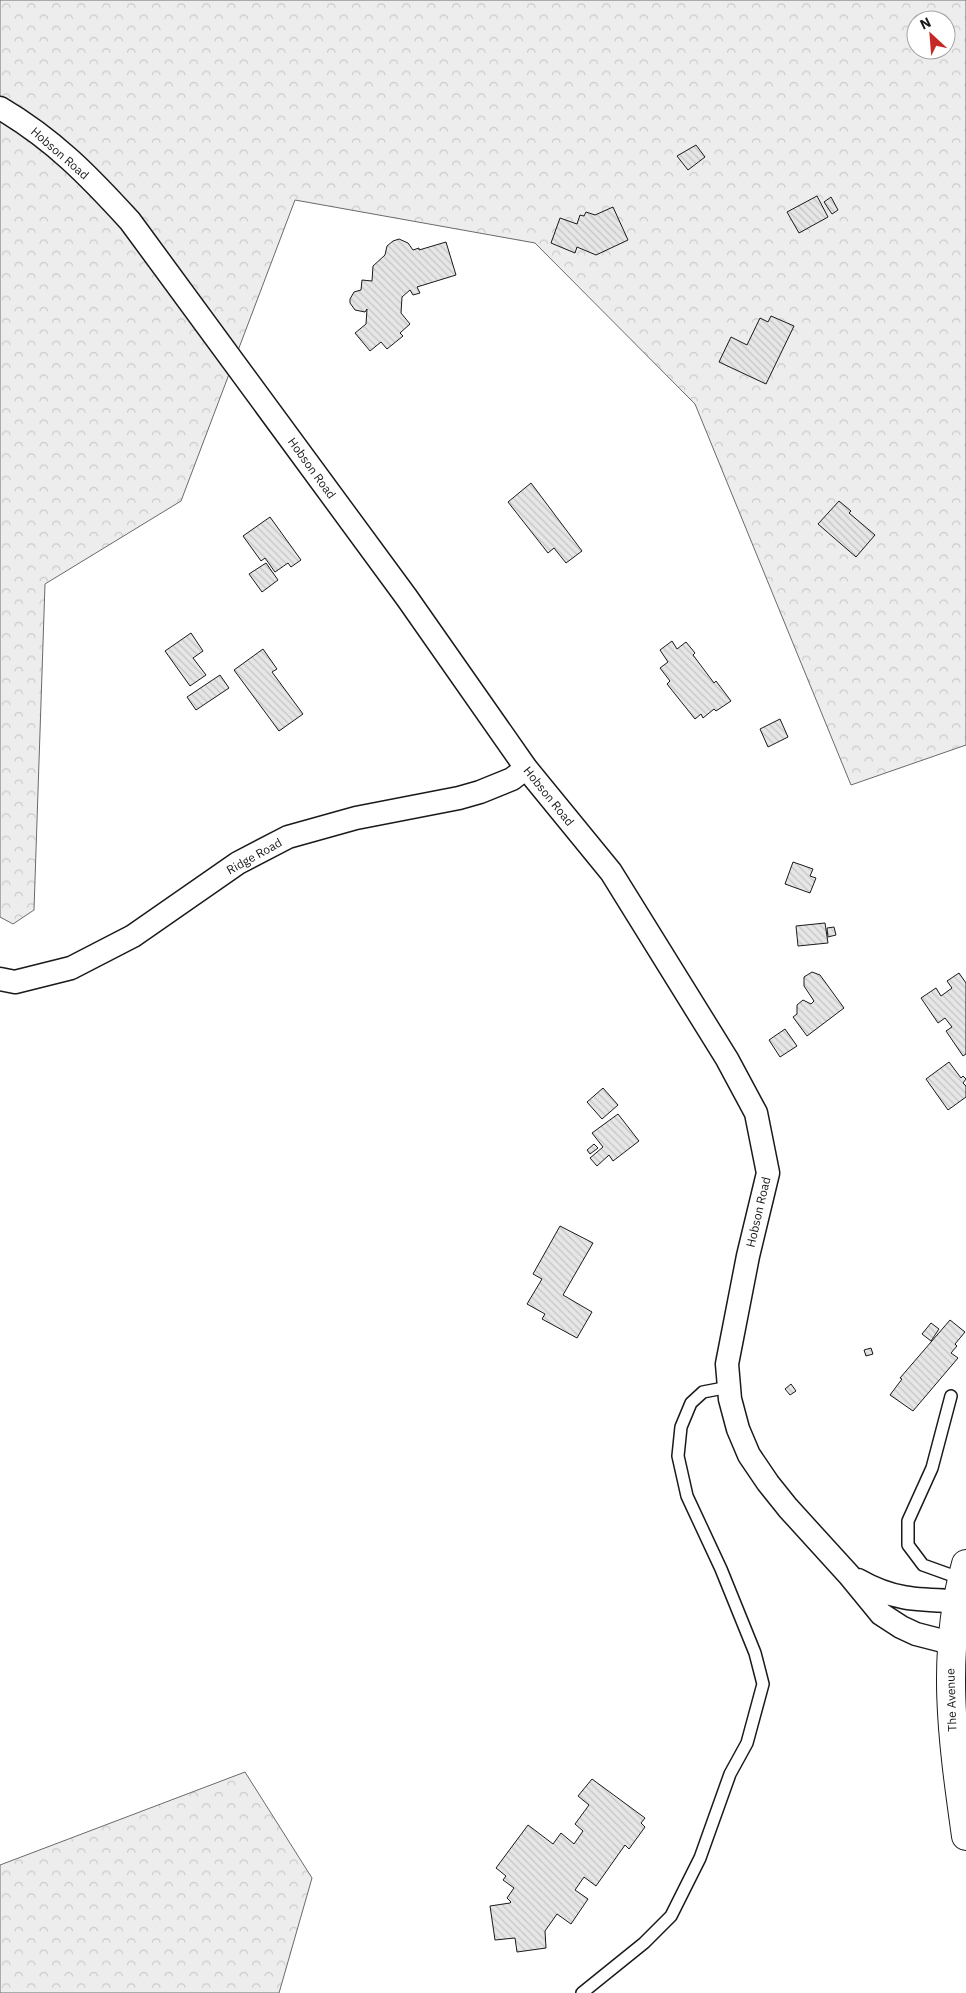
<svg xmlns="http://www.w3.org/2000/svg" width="966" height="1993" font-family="'IBM Plex Sans',sans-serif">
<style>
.forest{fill:url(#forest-crowns);stroke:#6a6a6a;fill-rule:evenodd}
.building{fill:url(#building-back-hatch);stroke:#1a1a1a}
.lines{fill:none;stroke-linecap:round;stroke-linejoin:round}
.lane-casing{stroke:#1a1a1a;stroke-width:14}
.street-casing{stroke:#1a1a1a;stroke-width:25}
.secondary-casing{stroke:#1a1a1a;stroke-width:30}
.lane{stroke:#fff;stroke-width:11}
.street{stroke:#fff;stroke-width:22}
.secondary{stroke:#fff;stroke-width:28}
.labels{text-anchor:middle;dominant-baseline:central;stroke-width:4;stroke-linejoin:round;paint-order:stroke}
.street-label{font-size:12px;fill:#1a1a1a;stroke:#fff}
</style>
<defs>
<pattern id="forest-crowns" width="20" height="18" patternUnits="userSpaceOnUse" patternTransform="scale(1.25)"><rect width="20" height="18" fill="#ededed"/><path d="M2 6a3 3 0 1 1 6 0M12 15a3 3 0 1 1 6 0" fill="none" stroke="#cbcbcb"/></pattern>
<pattern id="building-back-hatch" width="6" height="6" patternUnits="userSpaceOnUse" patternTransform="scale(1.25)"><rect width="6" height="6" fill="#e6e6e6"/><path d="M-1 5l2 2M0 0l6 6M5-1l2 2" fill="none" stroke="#c5c5c5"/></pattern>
</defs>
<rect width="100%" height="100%" fill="#fff"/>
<path class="forest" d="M 0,0 L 966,0 L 966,745 L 851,785 L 695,404 L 535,243 L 295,200 L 181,501 L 45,584 L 34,910 L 13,924 L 0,917 ZM 916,20 L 946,20 L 946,50 L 916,50 Z
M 245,1772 L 312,1878 L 279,1993 L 0,1993 L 0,1865 Z"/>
<path class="building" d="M 696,145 L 705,157 L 688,170 L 677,156 Z
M 817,196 L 828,217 L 799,233 L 787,212 Z
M 831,197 L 838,210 L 832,214 L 824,202 Z
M 613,207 L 628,240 L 596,255 L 577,247 L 575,253 L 551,243 L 560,218 L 577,224 L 580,215 L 584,216 L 586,212 L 595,215 Z
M 399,239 L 408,243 L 413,250 L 419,248 L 419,250 L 446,242 L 456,275 L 417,287 L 420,293 L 413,295 L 410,290 L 402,297 L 401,313 L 410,324 L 400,333 L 403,336 L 387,349 L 381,342 L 370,351 L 355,333 L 366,324 L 367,309 L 365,312 L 355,310 L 350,303 L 350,299 L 354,292 L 361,290 L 362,280 L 372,281 L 373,266 L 385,255 L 387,246 L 393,241 Z
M 771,316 L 794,326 L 766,384 L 719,362 L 731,337 L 747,345 L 760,318 L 768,322 Z
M 531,483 L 582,551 L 566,563 L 554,548 L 548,553 L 508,502 Z
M 839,501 L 851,511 L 849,513 L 875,535 L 856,557 L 818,524 Z
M 270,517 L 301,560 L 291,567 L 288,563 L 275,572 L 265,558 L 261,561 L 243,536 Z
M 266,563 L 278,580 L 262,592 L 249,574 Z
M 191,633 L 203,651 L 193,658 L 206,675 L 190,686 L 165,651 Z
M 672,641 L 677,649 L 686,642 L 695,653 L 693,655 L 714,683 L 716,681 L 731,701 L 716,711 L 714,709 L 703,718 L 701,714 L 695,719 L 667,684 L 670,681 L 660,668 L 668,662 L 660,650 Z
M 263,649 L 277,669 L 272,672 L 303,714 L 279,731 L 234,670 Z
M 220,675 L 229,688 L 196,710 L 187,697 Z
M 780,719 L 788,737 L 768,747 L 760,729 Z
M 793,862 L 813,869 L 810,876 L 816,878 L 810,893 L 785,884 Z
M 825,923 L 828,943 L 798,946 L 796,926 Z
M 834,927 L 836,935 L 828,937 L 827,928 Z
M 812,972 L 820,975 L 844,1008 L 807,1036 L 793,1017 L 797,1014 L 797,1005 L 803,1000 L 811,1004 L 814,1001 L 804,986 L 804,977 Z
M 959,973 L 966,983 L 966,1054 L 963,1056 L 946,1031 L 952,1027 L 945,1018 L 938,1023 L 921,998 L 936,988 L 941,996 L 952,988 L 947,981 Z
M 785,1029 L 797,1046 L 780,1057 L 769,1040 Z
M 949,1062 L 961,1078 L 963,1076 L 966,1079 L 963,1083 L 966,1086 L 966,1097 L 948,1110 L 926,1079 Z
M 603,1088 L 618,1105 L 602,1119 L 587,1102 Z
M 618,1114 L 639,1141 L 613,1161 L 609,1155 L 597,1166 L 590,1158 L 603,1147 L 592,1133 Z
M 594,1144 L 598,1148 L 590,1154 L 587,1150 Z
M 560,1226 L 593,1243 L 563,1295 L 592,1312 L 577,1338 L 542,1319 L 545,1314 L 527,1304 L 542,1279 L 533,1274 Z
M 950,1320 L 965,1332 L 955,1344 L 957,1346 L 951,1353 L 958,1358 L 913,1411 L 890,1395 L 902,1379 L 900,1378 Z
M 931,1323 L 939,1329 L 931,1341 L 922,1334 Z
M 871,1348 L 873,1354 L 866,1356 L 864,1350 Z
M 791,1384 L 796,1391 L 790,1395 L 785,1389 Z
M 592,1779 L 645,1818 L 641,1823 L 645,1827 L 629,1849 L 625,1845 L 596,1886 L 584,1877 L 575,1890 L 588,1899 L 571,1924 L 557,1914 L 545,1931 L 546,1948 L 517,1952 L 515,1938 L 495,1940 L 490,1906 L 510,1903 L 511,1902 L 507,1898 L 514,1888 L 503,1880 L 506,1876 L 496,1868 L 528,1825 L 553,1844 L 561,1833 L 574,1844 L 583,1831 L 575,1824 L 589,1805 L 578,1796 Z"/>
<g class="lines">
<g class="lane-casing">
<path id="lane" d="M 951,1396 L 932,1468 L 908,1521 L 908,1545 L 923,1565 L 962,1579
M 582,1993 L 644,1943 L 671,1916 L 700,1858 L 730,1774 L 747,1743 L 763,1684 L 755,1653 L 721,1569 L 687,1496 L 678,1456 L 681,1427 L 691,1403 L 703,1392 L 729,1387"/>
</g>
<g class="street-casing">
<path id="street" d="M 0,108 C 54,140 88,175 130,221 L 407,598 L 526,768 L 611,872 L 727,1059 L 756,1113 L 768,1173 L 748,1256 L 727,1364 L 730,1399 L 738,1429 L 749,1455 L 768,1483 L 788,1508 L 849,1575 L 881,1614 L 901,1627 L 916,1634 L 951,1643
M 0,979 L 15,982 L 71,968 L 133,936 L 238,863 L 288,837 L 356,818 L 459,798 L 480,792 L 512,779 L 526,768
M 858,1580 C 893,1600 918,1600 957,1601"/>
</g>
<g class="secondary-casing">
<path id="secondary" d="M 966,1564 C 940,1656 953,1743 966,1836"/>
</g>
<use href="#lane" class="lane"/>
<use href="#street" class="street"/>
<use href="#secondary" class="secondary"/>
</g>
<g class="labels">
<g class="street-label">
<text transform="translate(60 153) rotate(41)">Hobson Road</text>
<text transform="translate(312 468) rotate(54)">Hobson Road</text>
<text transform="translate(549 796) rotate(51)">Hobson Road</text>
<text transform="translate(254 856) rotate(-29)">Ridge Road</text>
<text transform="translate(758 1212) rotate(-77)">Hobson Road</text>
<text transform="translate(951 1700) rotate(-92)">The Avenue</text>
</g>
</g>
<g transform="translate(931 35) rotate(334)"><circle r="24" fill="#ffffff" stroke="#a3a3a3"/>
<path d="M0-4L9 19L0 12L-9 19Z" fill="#c62828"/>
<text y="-8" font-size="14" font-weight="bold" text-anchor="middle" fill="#1a1a1a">N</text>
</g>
</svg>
